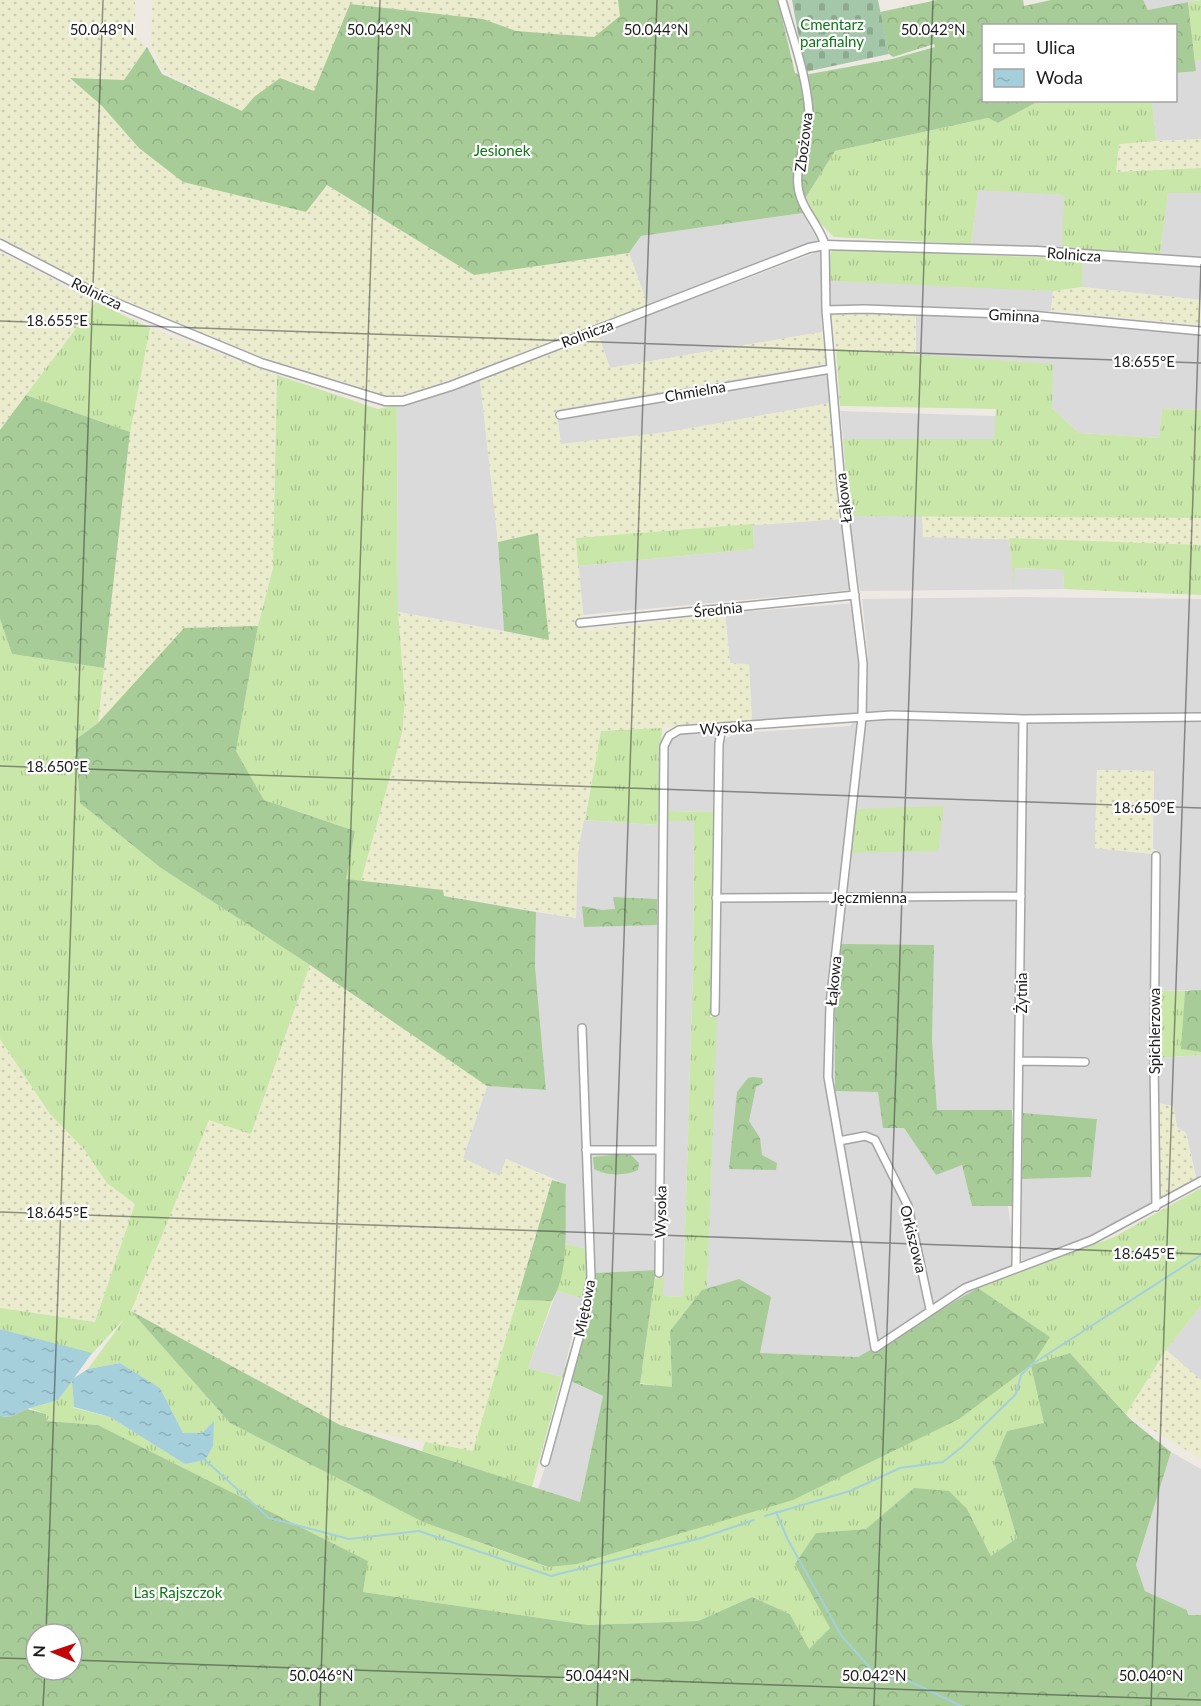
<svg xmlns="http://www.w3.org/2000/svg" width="1201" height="1706" font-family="Lato,sans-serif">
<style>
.residential{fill:#dbdada}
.farmland{fill:url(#farmland-dots)}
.grass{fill:url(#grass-tufts)}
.forest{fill:url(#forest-crowns);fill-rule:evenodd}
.cemetery{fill:url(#cemetery-stones)}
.water{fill:url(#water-ripples)}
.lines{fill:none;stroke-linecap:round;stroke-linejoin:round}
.stream{stroke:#a4cfdb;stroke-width:2}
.minor-casing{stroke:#a4a4a4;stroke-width:10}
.tertiary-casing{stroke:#a4a4a4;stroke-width:11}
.minor{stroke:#fff;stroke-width:7}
.tertiary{stroke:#fff;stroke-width:8}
.ticks{fill:none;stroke:#1d1d1d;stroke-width:1.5;stroke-opacity:0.45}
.labels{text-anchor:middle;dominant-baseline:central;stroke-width:4.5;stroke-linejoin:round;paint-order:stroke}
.park-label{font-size:15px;fill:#0e7715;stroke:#fff}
.street-label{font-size:15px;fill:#1d1d1d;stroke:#fff}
.ticks-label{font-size:15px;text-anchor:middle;fill:#1d1d1d;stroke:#fff;stroke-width:4.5;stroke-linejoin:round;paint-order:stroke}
</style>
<defs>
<pattern id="farmland-dots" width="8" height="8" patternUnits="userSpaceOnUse" patternTransform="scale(1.5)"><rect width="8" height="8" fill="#ebecce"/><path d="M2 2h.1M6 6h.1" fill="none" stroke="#c9cab0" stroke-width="1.8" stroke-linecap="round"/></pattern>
<pattern id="grass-tufts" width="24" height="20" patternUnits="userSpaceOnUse" patternTransform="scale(1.5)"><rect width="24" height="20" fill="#c9e7a9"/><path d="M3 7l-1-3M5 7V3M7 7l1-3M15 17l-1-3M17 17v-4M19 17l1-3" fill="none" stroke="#acc691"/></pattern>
<pattern id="forest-crowns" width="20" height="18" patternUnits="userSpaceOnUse" patternTransform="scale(1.5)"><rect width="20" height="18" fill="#a8cc98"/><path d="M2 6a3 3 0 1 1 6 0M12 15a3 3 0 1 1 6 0" fill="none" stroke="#90af83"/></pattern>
<pattern id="cemetery-stones" width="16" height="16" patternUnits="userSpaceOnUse" patternTransform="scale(1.5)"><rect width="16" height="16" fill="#a4c6a9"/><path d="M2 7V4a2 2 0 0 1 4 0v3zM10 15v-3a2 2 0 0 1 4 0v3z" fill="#8daa91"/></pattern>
<pattern id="water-ripples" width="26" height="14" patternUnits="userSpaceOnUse" patternTransform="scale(1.5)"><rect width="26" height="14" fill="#a4cfdb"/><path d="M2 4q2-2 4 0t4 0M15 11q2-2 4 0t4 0" fill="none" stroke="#8db1bc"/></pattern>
</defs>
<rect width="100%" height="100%" fill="#eeeae3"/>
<path class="residential" d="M 1143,0 L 1198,0 L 1148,10 Z
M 1195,60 L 1201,60 L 1201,139 L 1156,141 L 1152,101 L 1176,100 L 1176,73 L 1195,71 Z
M 978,189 L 1065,195 L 1062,248 L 971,244 Z
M 1168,192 L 1201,193 L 1201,300 L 1082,287 L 1083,249 L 1160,254 Z
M 803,213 L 818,241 L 648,305 L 629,253 L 641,236 Z
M 820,251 L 822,332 L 610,368 L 598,334 Z
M 830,281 L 986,286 L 1053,291 L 1051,311 L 831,306 Z
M 916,313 L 1094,319 L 1201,329 L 1201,410 L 1162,409 L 1159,438 L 1079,433 L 1052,408 L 916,353 Z
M 826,364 L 830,403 L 669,432 L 561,444 L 556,409 Z
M 480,380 L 498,542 L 504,631 L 398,612 L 397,405 Z
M 840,411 L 996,416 L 995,439 L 843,439 Z
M 849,516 L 922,516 L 924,537 L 1009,538 L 1013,578 L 1013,568 L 1063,570 L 1064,589 L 860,591 Z
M 841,519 L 850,590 L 582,615 L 578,566 L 754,549 L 753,524 Z
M 1017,597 L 1201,599 L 1201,990 L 1156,991 L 1157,850 L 1153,849 L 1154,771 L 1097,770 L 1095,848 L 1152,854 L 1151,1206 L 1089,1237 L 1022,1261 L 1022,1179 L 1091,1177 L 1097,1119 L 1023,1113 L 1012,1110 L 937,1110 L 932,1039 L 841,944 L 835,1008 L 878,1091 L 936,1174 L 962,1165 L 972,1206 L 1008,1206 L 1016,1262 L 955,1303 L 858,1357 L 760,1353 L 739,1279 L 707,1289 L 724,739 L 737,733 L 850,726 L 859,716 L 752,723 L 749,665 L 730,663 L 725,613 L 855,603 L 859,650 L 860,715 L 867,707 L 868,656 L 862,599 Z
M 717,731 L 713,812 L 666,811 L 667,750 L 671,739 L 681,733 Z
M 583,820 L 658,825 L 656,1270 L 595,1273 L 587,1220 L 588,1249 L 564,1244 L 566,1184 L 506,1159 L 500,1177 L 463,1158 L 487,1086 L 546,1090 L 535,966 L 536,912 L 576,918 L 578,852 Z
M 666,821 L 694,821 L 693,973 L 683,1297 L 663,1296 Z
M 1201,1055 L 1201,1179 L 1197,1181 L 1186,1133 L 1177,1127 L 1173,1106 L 1157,1103 L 1156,1058 Z
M 557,1291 L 582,1298 L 562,1377 L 528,1368 Z
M 1201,1306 L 1201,1380 L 1166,1350 Z
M 572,1382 L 603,1396 L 580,1503 L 538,1489 Z
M 1171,1452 L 1201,1469 L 1201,1615 L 1188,1615 L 1187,1610 L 1145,1591 L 1136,1565 Z"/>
<path class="farmland" d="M 0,0 L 135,0 L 136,36 L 147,47 L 124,80 L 70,78 L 102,106 L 326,185 L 474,275 L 629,253 L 648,305 L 422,390 L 385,397 L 241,350 L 106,294 L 0,239 Z
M 152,0 L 618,0 L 621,16 L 594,37 L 516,31 L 483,19 L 314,91 L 254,97 L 242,111 L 165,72 L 151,46 Z
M 1201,139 L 1201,168 L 1116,172 L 1119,143 Z
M 0,252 L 96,302 L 0,430 Z
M 1082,287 L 1201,300 L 1201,325 L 1051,311 L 1053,291 Z
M 916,313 L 915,353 L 836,349 L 832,315 Z
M 150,328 L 277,375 L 273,568 L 258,626 L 184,628 L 98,723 L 130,432 Z
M 822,332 L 826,364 L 556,410 L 561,444 L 669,432 L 830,403 L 841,519 L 576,538 L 585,631 L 725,613 L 730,663 L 749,664 L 752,723 L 601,731 L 578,852 L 576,918 L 361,881 L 402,732 L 405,700 L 398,612 L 548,640 L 537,534 L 498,542 L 480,380 L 598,334 L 610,368 Z
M 922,516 L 1201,518 L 1201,545 L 923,537 Z
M 1097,770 L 1154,771 L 1152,854 L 1095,848 Z
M 310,965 L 487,1086 L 463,1158 L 500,1176 L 506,1159 L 552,1180 L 473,1452 L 340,1425 L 131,1311 L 209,1119 L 251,1134 Z
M 0,1039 L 50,1114 L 84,1149 L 107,1183 L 135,1203 L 95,1322 L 0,1308 Z
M 1157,1103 L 1173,1106 L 1177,1127 L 1186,1133 L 1197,1181 L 1160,1200 Z
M 1166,1350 L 1201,1380 L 1201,1459 L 1126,1414 Z"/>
<path class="grass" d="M 1201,0 L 1201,60 L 1195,60 L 1188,2 Z
M 1039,101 L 1152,101 L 1156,141 L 1119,144 L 1116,172 L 1201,168 L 1201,193 L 1168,193 L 1160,254 L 1062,248 L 1064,195 L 978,190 L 971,244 L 834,237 L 817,220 L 806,197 L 835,151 L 988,118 L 998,123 Z
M 833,249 L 1083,259 L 1082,287 L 1053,291 L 830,281 L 830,255 Z
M 96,302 L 150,328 L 130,432 L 26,395 Z
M 836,349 L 1053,364 L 1052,408 L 1079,433 L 1159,438 L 1162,409 L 1201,410 L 1201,518 L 849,516 L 843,439 L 994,439 L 996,409 L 840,406 Z
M 277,375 L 378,409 L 397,405 L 398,612 L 405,700 L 402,733 L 361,881 L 345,879 L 355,831 L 264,800 L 236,751 L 258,626 L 273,568 Z
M 753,524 L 754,549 L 578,566 L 576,538 Z
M 1009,538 L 1201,545 L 1201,595 L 1064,589 L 1063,570 L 1014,568 L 1014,591 Z
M 0,619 L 12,654 L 104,668 L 98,723 L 75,740 L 80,803 L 161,868 L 310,965 L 251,1134 L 209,1120 L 131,1311 L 230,1423 L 423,1522 L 547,1567 L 1050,1337 L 978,1288 L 1114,1237 L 1201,1188 L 1201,1306 L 1166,1350 L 1126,1414 L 1070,1353 L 1045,1423 L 1007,1431 L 994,1462 L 1017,1538 L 991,1556 L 967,1509 L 914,1488 L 866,1529 L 816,1533 L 825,1616 L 830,1628 L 809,1649 L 790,1614 L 752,1597 L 698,1621 L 588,1625 L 363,1592 L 368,1561 L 98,1425 L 46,1421 L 46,1414 L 30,1408 L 58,1400 L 72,1380 L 74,1408 L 110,1417 L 185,1464 L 213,1422 L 202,1433 L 183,1433 L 160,1388 L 120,1363 L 88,1369 L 125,1318 L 89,1357 L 68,1347 L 0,1329 L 0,1308 L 95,1322 L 135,1204 L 107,1183 L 84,1149 L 50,1114 L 0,1039 Z
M 662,728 L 658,825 L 585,820 L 601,731 Z
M 944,806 L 938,851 L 852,853 L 856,809 Z
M 666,811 L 713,812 L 710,1017 L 717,1017 L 707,1289 L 702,1290 L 670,1331 L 672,1388 L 640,1383 L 655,1279 L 664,1277 L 663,1296 L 683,1297 L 693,973 L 694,821 L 666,821 Z
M 1159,991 L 1185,991 L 1182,1049 L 1201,1052 L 1201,1055 L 1156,1058 Z
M 564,1244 L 588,1249 L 587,1281 L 582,1298 L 557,1291 Z
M 517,1300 L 552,1301 L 528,1368 L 562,1377 L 532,1487 L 422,1451 L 425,1442 L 473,1451 Z"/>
<path class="forest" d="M 618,0 L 778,0 L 795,73 L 804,75 L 892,59 L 935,47 L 934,44 L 893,57 L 889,54 L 880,12 L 937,0 L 1023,0 L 1024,6 L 1051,0 L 1143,0 L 1148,10 L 1188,2 L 1196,71 L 1176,73 L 1176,26 L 984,26 L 984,100 L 1039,101 L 998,123 L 988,118 L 835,151 L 806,197 L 803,213 L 641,236 L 629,253 L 474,275 L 327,185 L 306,212 L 183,182 L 139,148 L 102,106 L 70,78 L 124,80 L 147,47 L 162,74 L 242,111 L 254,97 L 280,78 L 314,91 L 350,4 L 483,19 L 516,31 L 594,37 L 620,16 Z
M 26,395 L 130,432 L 104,668 L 12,654 L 0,619 L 0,430 Z
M 538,533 L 549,640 L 504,631 L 498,542 Z
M 258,626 L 236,751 L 264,800 L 355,831 L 346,879 L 443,890 L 444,896 L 536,912 L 535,966 L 546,1090 L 487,1086 L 310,965 L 161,868 L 80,803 L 75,740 L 98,723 L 184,628 Z
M 613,897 L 657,899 L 657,925 L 584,927 L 582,906 L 602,910 L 615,909 Z
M 841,944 L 934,945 L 932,1039 L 937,1110 L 1012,1110 L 1016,1206 L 972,1206 L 962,1165 L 936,1175 L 904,1128 L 883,1128 L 878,1092 L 835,1091 L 835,1008 Z
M 1201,990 L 1201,1052 L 1181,1049 L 1185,991 Z
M 753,1077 L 762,1078 L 763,1083 L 756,1087 L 749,1121 L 760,1138 L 762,1155 L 777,1163 L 776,1170 L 729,1169 L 737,1092 L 748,1078 Z
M 1023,1113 L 1097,1119 L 1091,1177 L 1022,1179 Z
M 629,1153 L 639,1163 L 638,1170 C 626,1176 606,1176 594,1169 L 593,1157 Z
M 552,1180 L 566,1184 C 564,1221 571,1269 552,1301 L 517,1300 Z
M 656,1270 L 640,1384 L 672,1387 L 670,1331 L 702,1290 L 739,1279 L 771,1297 L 760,1353 L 858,1357 L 978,1288 L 1050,1337 L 1032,1365 L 1070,1353 L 1131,1420 L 1171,1452 L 1136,1565 L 1145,1591 L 1187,1610 L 1188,1615 L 1201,1615 L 1201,1706 L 0,1706 L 0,1416 L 10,1417 L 27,1409 L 46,1414 L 46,1421 L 98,1425 L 368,1561 L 363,1592 L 588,1625 L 698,1621 L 752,1597 L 790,1614 L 809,1649 L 830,1628 L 795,1564 L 816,1533 L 866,1529 L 914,1488 L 949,1491 L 967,1509 L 991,1556 L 1017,1538 L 994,1462 L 1007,1431 L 1044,1423 L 1031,1365 L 959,1419 L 793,1500 L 577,1564 L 548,1567 L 423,1522 L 230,1423 L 131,1311 L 340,1425 L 580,1502 L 603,1396 L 562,1377 L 595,1273 ZM 36,1634 L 72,1634 L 72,1670 L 36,1670 Z"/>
<path class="cemetery" d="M 792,0 L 878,0 L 889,54 L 805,72 Z"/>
<path class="water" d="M 0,1329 L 92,1353 L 74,1378 L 88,1369 L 120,1363 L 160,1388 L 183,1433 L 202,1433 L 214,1421 L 213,1446 L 205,1460 L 185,1464 L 110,1417 L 74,1407 L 72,1381 L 58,1400 L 27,1409 L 10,1417 L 0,1416 Z"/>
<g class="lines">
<path class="stream" d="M 205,1460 L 269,1518 L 349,1539 L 419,1531 L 551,1576 L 701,1538 L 754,1520
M 776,1512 L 788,1540 L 841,1635 L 880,1679 L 909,1681 L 961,1706
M 765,1516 L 850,1491 L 900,1468 L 943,1462 L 963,1446 L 1016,1394 L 1021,1375 L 1031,1365 L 1201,1255"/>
<g class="minor-casing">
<path id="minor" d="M 782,0 C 792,36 807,76 809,113 C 810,139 795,160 798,186 C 800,208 819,224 825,245 L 826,310 L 841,485 L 863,663 L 862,718 L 830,1005 L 828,1077 L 875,1348 L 965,1288 L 1092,1240 L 1201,1181
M 826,310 L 864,309 L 1030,315 L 1201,331
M 560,415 L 831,369
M 580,623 L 855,595
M 1156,856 L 1154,1062 L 1156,1207
M 716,898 L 1021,896
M 715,1012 L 719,744 L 722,727
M 1021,1061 L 1085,1062
M 839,1141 L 865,1136 L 875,1140 L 908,1206 L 930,1309
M 586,1150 L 660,1150
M 1016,1267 L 1023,719
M 659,1273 L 664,746 L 669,736 L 679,730 L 891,715 L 1023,719 L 1201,717
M 545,1462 L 580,1334 L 591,1277 L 582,1028"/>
</g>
<g class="tertiary-casing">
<path id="tertiary" d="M 0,244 L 106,299 L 261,363 L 385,401 L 403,401 L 451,386 L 809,248 L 825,245 L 1037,251 L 1201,262"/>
</g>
<use href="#minor" class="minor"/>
<use href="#tertiary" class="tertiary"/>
</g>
<path class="ticks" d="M 0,321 L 1201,363M 0,766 L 1201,808M 0,1212 L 1201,1254M 46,1634 L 103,0M 0,1658 L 36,1659M 72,1660 L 1201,1700M 43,1706 L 45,1670M 320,1706 L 380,0M 597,1706 L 657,0M 874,1706 L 933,0M 1151,1706 L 1201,264"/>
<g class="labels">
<g class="park-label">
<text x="832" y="24">Cmentarz<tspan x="832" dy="17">parafialny</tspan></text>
<text x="502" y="150">Jesionek</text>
<text x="178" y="1592">Las Rajszczok</text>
</g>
<g class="street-label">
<text transform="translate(803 142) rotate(-83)">Zbożowa</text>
<text transform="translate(1074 254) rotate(4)">Rolnicza</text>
<text transform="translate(97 293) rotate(26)">Rolnicza</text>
<text transform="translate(1014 315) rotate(3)">Gminna</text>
<text transform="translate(587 333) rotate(-21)">Rolnicza</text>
<text transform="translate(695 391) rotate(-10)">Chmielna</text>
<text transform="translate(843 498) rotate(-97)">Łąkowa</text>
<text transform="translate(718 609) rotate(-6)">Średnia</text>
<text transform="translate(726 727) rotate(-4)">Wysoka</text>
<text x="869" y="897">Jęczmienna</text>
<text transform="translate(833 981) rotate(-84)">Łąkowa</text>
<text transform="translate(1021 993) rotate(-90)">Żytnia</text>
<text transform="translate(1154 1031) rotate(-90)">Spichlerzowa</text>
<text transform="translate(660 1212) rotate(-89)">Wysoka</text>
<text transform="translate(914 1239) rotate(76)">Orkiszowa</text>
<text transform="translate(584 1308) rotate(-79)">Miętowa</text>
</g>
</g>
<g class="ticks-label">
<text x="102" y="35">50.048°N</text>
<text x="379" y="35">50.046°N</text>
<text x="656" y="35">50.044°N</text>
<text x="933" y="35">50.042°N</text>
<text x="57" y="326">18.655°E</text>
<text x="1144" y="367">18.655°E</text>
<text x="57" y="772">18.650°E</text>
<text x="1144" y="813">18.650°E</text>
<text x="57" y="1218">18.645°E</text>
<text x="1144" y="1259">18.645°E</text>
<text x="321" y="1681">50.046°N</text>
<text x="597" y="1681">50.044°N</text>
<text x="874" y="1681">50.042°N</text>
<text x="1151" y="1681">50.040°N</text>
</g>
<rect x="982" y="24" width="195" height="78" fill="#ffffff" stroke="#a5a5a5" stroke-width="1.5"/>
<rect x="994" y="44" width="30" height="9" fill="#ffffff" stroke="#a5a5a5" stroke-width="1.5"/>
<text x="1036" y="54" font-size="18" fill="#1d1d1d">Ulica</text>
<rect x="994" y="69" width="30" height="18" fill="url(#water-ripples)" stroke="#a5a5a5" stroke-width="1.5"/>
<text x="1036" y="84" font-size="18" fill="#1d1d1d">Woda</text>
<g transform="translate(54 1652) rotate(272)"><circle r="28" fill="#ffffff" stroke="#a5a5a5" stroke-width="1.5"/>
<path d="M0-4.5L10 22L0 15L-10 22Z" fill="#c40508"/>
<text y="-9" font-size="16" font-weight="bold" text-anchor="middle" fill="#1d1d1d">N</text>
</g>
</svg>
